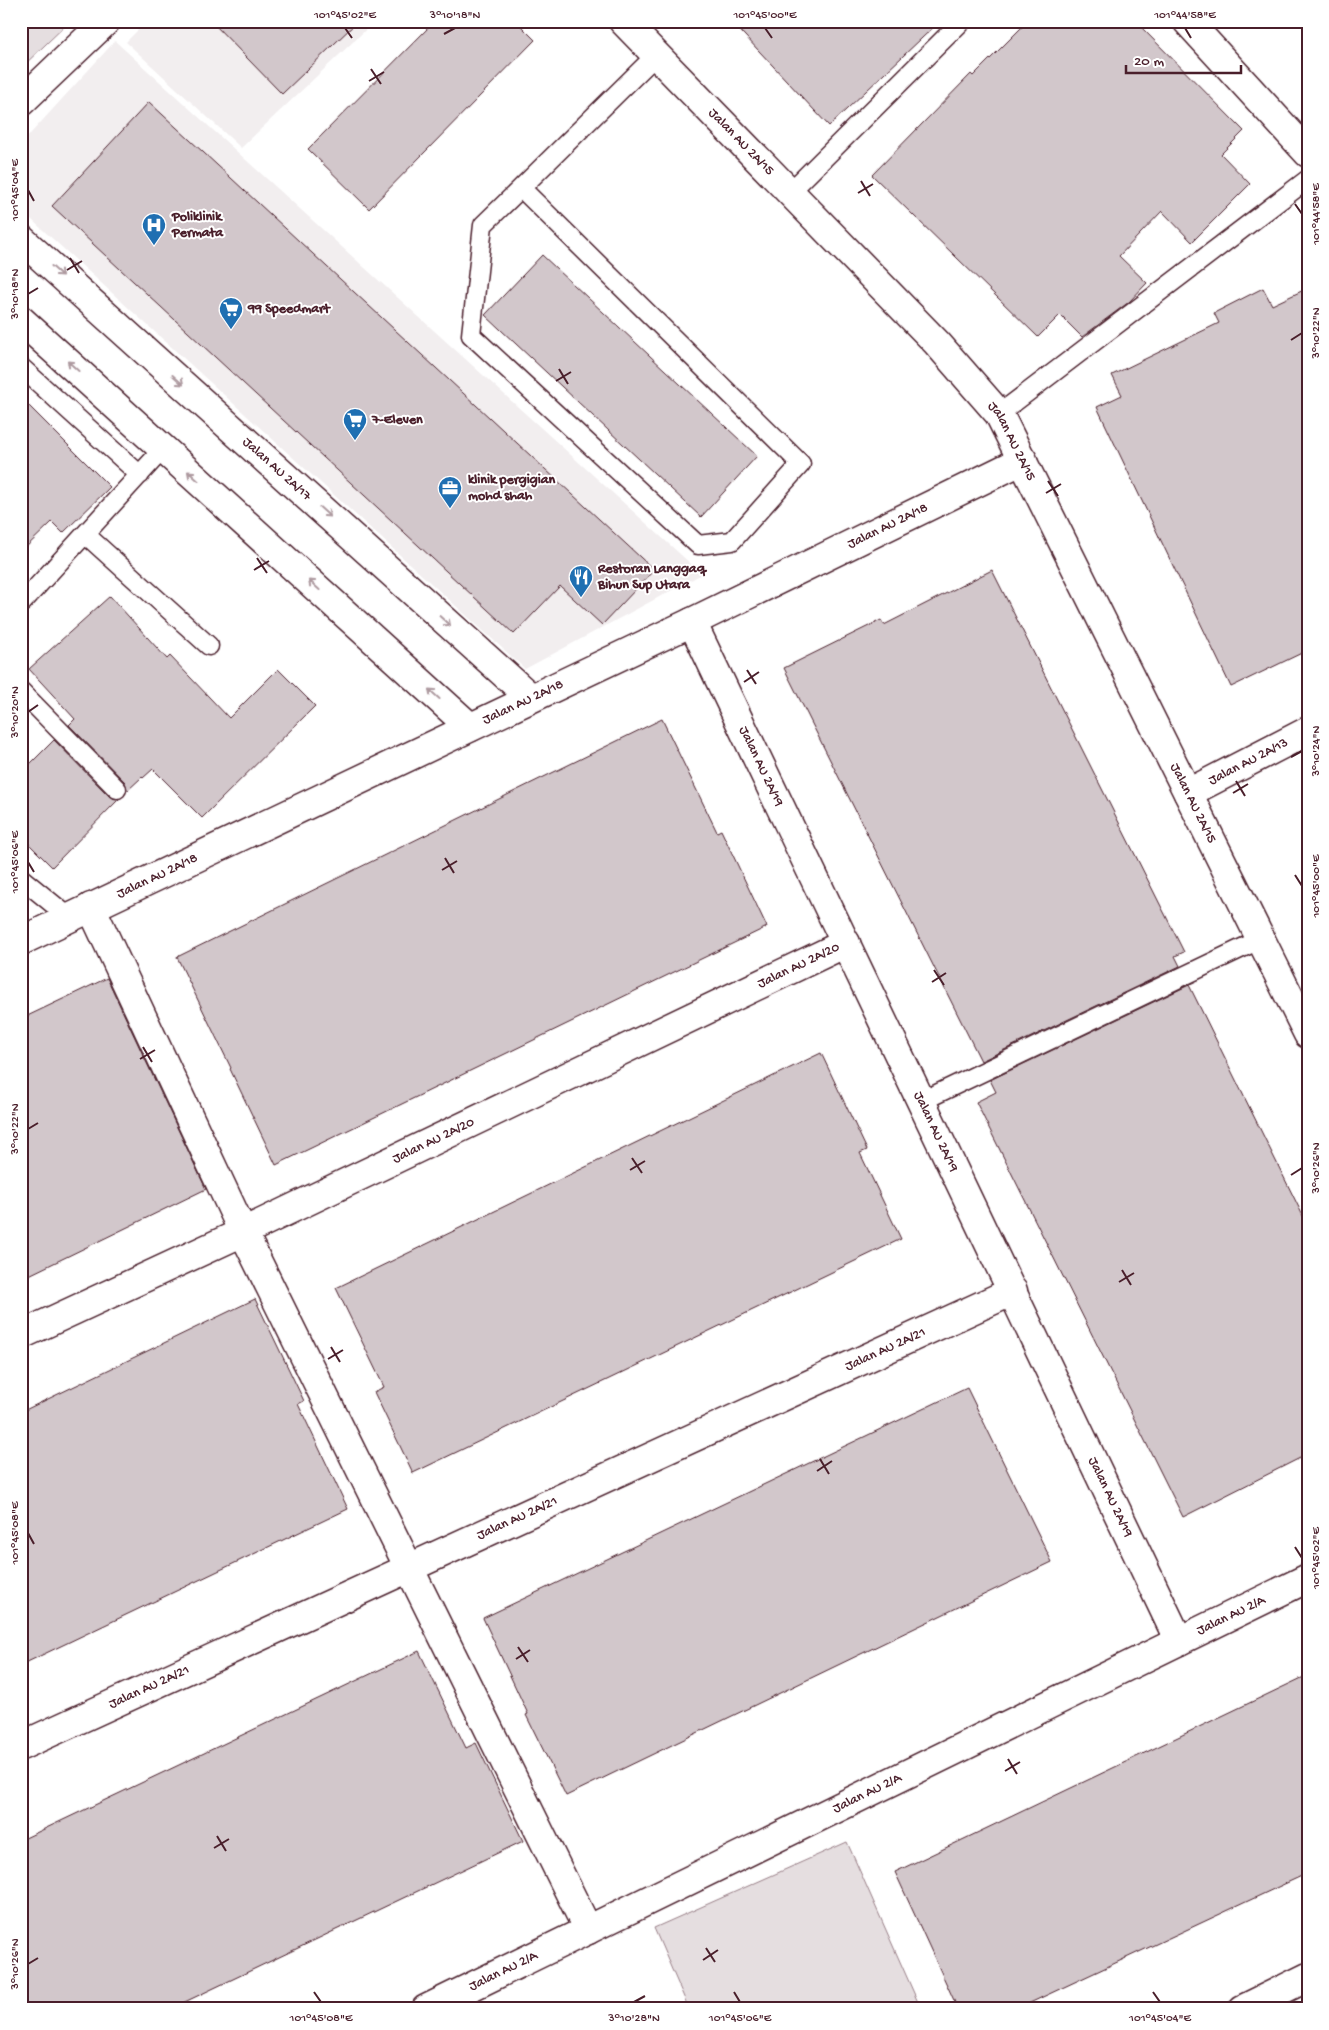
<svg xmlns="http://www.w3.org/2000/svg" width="1329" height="2030" font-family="'Gochi Hand',sans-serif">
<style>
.built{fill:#f2eeef}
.green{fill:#e5dee0;stroke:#987e86}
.building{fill:#d2c7cb;stroke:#4a1f2b}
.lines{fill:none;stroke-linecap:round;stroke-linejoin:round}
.service-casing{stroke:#4a1f2b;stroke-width:21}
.minor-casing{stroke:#4a1f2b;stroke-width:31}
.tertiary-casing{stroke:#4a1f2b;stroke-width:31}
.service{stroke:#fff;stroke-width:18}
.minor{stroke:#fff;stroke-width:28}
.tertiary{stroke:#fff;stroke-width:28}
.oneway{stroke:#ae9aa0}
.ticks{fill:none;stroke:#4a1f2b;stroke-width:2}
.labels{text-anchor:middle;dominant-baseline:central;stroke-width:4;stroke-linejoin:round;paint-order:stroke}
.street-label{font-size:14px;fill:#4a1f2b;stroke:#fff}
.poi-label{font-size:14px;font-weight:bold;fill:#4a1f2b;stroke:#fff;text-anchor:start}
.neatline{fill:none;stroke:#4a1f2b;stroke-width:2}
.ticks-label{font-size:12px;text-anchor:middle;fill:#4a1f2b}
</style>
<rect width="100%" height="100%" fill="#fff"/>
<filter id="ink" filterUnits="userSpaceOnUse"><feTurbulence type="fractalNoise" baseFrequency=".02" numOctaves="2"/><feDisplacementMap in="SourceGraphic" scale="10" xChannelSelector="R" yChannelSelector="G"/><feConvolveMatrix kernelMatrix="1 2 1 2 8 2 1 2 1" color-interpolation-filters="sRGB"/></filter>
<g filter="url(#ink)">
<path class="built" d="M 147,21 L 375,21 L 241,148 L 126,42 Z
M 115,41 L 702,574 L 525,669 L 21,210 L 21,144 Z"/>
<path class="green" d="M 21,21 L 70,21 L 21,68 Z
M 847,1842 L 921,2009 L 689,2009 L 654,1928 Z"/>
<path class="building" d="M 211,21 L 358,21 L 282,94 Z
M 435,21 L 516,21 L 535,40 L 369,209 L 308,149 Z
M 731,21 L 940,21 L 829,126 Z
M 1028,21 L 1135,21 L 1244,131 L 1221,154 L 1250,184 L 1192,242 L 1162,211 L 1119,256 L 1147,283 L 1129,302 L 1082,337 L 1060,315 L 1038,337 L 872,175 L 971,74 L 973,76 Z
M 149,102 L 654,570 L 602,625 L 560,586 L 514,634 L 52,206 Z
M 542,255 L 757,456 L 701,517 L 485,315 Z
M 1263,288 L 1272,305 L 1308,288 L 1308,650 L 1231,687 L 1097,407 L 1122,395 L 1112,375 L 1219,323 L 1214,313 Z
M 21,398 L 110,487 L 63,533 L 52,522 L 21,552 Z
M 992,570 L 1184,952 L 1175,956 L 1180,966 L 981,1061 L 784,668 L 881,620 L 884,625 Z
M 110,596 L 167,659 L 170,656 L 229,718 L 278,669 L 315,706 L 202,818 L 153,769 L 143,778 L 142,777 L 127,791 L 125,782 L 69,725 L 75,719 L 29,669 Z
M 662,719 L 717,832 L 721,830 L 767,927 L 276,1165 L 230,1069 L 231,1068 L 177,957 Z
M 54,740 L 109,796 L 119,799 L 52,867 L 21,836 L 21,773 Z
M 107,978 L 206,1189 L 21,1279 L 21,1019 Z
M 1189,985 L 1308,1226 L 1308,1454 L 1183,1517 L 976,1102 L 996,1092 L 990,1080 Z
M 821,1053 L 867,1150 L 860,1153 L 901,1239 L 413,1473 L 374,1392 L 384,1387 L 336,1288 Z
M 255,1299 L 304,1401 L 298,1404 L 348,1509 L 21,1665 L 21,1412 Z
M 967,1388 L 1052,1562 L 566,1796 L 526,1715 L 528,1714 L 483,1618 Z
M 419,1651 L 466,1748 L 476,1743 L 523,1841 L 170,2009 L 21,2009 L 21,1840 Z
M 1308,1675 L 1308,1873 L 1017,2009 L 958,2009 L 895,1872 Z"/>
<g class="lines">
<g class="service-casing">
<path id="service" d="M 521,188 L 483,225 L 471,335 L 698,545 L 732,541 L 801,464 L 521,188 L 656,55
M 790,192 L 962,21
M 21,367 L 140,475
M 999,414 L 1308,179
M 85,534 L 209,646
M 21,604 L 163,449
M 21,691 L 117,789
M 21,878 L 70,918
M 922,1101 L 1261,939"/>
</g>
<g class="minor-casing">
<g id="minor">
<path d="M 1187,21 L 1308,153"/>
<path d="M 21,102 L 106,21"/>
<path id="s1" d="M 21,239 L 531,698"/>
<path d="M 21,320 L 470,727"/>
<path id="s2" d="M 692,622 L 1179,1641"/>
<path id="s3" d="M 1188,793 L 1308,731"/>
<path d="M 91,907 L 243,1232 L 588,1930"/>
<path id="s4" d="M 21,941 L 692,622 L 1023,460"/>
<path id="s5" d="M 21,1335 L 243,1232 L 846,943"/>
<path id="s6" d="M 21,1746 L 1013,1291"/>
<path d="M 1243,2009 L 1308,1977"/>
</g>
</g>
<g class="tertiary-casing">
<g id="tertiary">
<path id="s7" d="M 623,21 L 937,343 L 999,414 L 1308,1034"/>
<path id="s8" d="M 426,2009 L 1308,1578"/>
</g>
</g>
<use href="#service" class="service"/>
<use href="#minor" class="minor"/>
<use href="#tertiary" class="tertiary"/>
</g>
<defs><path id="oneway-shaft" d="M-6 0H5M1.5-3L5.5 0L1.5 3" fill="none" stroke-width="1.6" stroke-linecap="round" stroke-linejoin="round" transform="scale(1.25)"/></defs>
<g class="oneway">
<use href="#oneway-shaft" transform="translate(57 271) rotate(42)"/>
<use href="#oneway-shaft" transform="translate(73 366) rotate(-138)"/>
<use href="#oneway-shaft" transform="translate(178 380) rotate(42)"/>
<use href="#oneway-shaft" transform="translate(193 476) rotate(-138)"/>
<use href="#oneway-shaft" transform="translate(325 512) rotate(42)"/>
<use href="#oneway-shaft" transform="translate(314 585) rotate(-138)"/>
<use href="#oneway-shaft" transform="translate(445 621) rotate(42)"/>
<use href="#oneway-shaft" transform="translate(434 694) rotate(-138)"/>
</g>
</g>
<path class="ticks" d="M 345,28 L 352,38M 765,28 L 772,38M 1185,28 L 1191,38M 444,34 L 455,28M 371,69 L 381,84M 369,81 L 384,72M 861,181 L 870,196M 28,190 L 34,201M 858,193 L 873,184M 1295,204 L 1302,214M 70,258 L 79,273M 67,270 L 82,261M 28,294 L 38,288M 1291,340 L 1302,333M 559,369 L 568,384M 556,381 L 571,372M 1048,481 L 1058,496M 1046,493 L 1061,484M 257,558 L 267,573M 254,570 L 269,561M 747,670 L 756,684M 744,682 L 759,672M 28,712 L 38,705M 1291,757 L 1302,751M 1236,781 L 1245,796M 1233,793 L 1248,784M 445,858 L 454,873M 28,862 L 34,872M 442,870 L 457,861M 1295,875 L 1302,886M 934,970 L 944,985M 932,982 L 946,973M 143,1047 L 152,1062M 140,1059 L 155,1050M 28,1129 L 38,1123M 632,1158 L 642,1173M 630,1170 L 645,1161M 1291,1175 L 1302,1168M 1122,1270 L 1131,1285M 1119,1282 L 1134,1273M 331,1347 L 340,1362M 328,1359 L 343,1350M 820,1459 L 829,1474M 817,1471 L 832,1461M 28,1533 L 34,1544M 1295,1547 L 1302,1558M 518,1647 L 528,1662M 516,1659 L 530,1650M 1008,1759 L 1017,1774M 1005,1771 L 1020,1762M 217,1836 L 226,1851M 214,1848 L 229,1839M 706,1948 L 715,1962M 703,1960 L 718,1950M 28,1964 L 38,1958M 314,1992 L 321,2002M 734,1992 L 740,2002M 1153,1992 L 1160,2002M 634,2002 L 645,1996"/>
<defs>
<g id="hospital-pin" transform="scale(1.25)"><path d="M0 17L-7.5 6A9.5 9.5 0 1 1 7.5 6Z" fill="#1f6fb2" stroke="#fff"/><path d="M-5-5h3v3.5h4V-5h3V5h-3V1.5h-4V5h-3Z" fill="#fff"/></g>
<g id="supermarket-pin" transform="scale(1.25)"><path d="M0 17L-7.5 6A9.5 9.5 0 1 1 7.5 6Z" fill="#1f6fb2" stroke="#fff"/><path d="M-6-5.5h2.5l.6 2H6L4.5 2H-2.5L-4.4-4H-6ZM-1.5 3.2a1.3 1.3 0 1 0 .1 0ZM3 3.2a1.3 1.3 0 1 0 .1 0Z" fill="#fff"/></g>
<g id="office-pin" transform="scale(1.25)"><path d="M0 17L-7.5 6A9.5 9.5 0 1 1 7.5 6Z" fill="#1f6fb2" stroke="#fff"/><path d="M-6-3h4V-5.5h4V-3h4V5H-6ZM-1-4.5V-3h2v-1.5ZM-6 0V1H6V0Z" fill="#fff"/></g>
<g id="restaurant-pin" transform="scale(1.25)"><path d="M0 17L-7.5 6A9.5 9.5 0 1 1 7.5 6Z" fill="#1f6fb2" stroke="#fff"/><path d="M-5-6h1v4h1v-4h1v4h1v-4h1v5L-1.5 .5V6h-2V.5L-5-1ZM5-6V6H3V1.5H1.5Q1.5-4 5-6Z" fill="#fff"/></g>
</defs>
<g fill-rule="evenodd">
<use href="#hospital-pin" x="154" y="225"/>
<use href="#supermarket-pin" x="231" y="309"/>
<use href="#supermarket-pin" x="355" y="420"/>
<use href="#office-pin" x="450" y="488"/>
<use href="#restaurant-pin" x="581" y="577"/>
</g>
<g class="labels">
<g class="street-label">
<text stroke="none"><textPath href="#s7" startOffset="169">Jalan AU 2A/15</textPath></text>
<text stroke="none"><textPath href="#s7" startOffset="574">Jalan AU 2A/15</textPath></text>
<text stroke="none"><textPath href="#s1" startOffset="344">Jalan AU 2A/17</textPath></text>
<text stroke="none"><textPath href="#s4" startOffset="961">Jalan AU 2A/18</textPath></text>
<text stroke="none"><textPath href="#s4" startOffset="556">Jalan AU 2A/18</textPath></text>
<text stroke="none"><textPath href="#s3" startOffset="68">Jalan AU 2A/13</textPath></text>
<text stroke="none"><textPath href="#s2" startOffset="160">Jalan AU 2A/19</textPath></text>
<text stroke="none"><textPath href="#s7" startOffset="979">Jalan AU 2A/15</textPath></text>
<text stroke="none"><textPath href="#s4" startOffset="151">Jalan AU 2A/18</textPath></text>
<text stroke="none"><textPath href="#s5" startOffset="861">Jalan AU 2A/20</textPath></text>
<text stroke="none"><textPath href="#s2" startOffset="565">Jalan AU 2A/19</textPath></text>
<text stroke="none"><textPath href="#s5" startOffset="456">Jalan AU 2A/20</textPath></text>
<text stroke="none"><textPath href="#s6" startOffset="951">Jalan AU 2A/21</textPath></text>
<text stroke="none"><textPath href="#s2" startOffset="970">Jalan AU 2A/19</textPath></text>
<text stroke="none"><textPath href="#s6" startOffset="546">Jalan AU 2A/21</textPath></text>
<text stroke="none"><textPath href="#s8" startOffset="896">Jalan AU 2/A</textPath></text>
<text stroke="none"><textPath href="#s6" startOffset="141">Jalan AU 2A/21</textPath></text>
<text stroke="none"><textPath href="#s8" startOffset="491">Jalan AU 2/A</textPath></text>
<text stroke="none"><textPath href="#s8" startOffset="86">Jalan AU 2/A</textPath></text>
</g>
<g class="poi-label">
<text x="172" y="217">Poliklinik<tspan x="172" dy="16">Permata</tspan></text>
<text x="248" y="309">99 Speedmart</text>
<text x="372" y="420">7-Eleven</text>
<text x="468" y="480">klinik pergigian<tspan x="468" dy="16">mohd shah</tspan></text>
<text x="598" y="569">Restoran Langgaq<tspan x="598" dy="16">Bihun Sup Utara</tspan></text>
</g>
</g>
<rect width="1329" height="2030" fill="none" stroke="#fff" stroke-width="55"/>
<path d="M1126 65v8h115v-8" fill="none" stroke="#4a1f2b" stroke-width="2.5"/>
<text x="1134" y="65" font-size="15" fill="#4a1f2b" stroke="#ffffff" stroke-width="4" paint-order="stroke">20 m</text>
<rect x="28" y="28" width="1274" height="1974" class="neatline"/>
<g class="ticks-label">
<text x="345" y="18">101°45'02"E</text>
<text x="455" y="18">3°10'18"N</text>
<text x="765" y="18">101°45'00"E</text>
<text x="1185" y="18">101°44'58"E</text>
<text transform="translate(14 190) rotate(-90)" y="4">101°45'04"E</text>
<text transform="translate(1315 214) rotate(-90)" y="4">101°44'58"E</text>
<text transform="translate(14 294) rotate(-90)" y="4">3°10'18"N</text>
<text transform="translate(1315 333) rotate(-90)" y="4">3°10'22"N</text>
<text transform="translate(14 712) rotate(-90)" y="4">3°10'20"N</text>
<text transform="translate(1315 751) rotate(-90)" y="4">3°10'24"N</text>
<text transform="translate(14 862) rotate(-90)" y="4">101°45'06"E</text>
<text transform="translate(1315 886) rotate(-90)" y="4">101°45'00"E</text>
<text transform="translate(14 1129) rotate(-90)" y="4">3°10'22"N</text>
<text transform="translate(1315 1168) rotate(-90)" y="4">3°10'26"N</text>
<text transform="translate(14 1533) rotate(-90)" y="4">101°45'08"E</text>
<text transform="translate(1315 1558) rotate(-90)" y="4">101°45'02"E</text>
<text transform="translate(14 1964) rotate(-90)" y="4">3°10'26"N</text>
<text x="321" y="2021">101°45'08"E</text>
<text x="634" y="2021">3°10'28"N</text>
<text x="740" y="2021">101°45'06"E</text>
<text x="1160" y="2021">101°45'04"E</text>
</g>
</svg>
